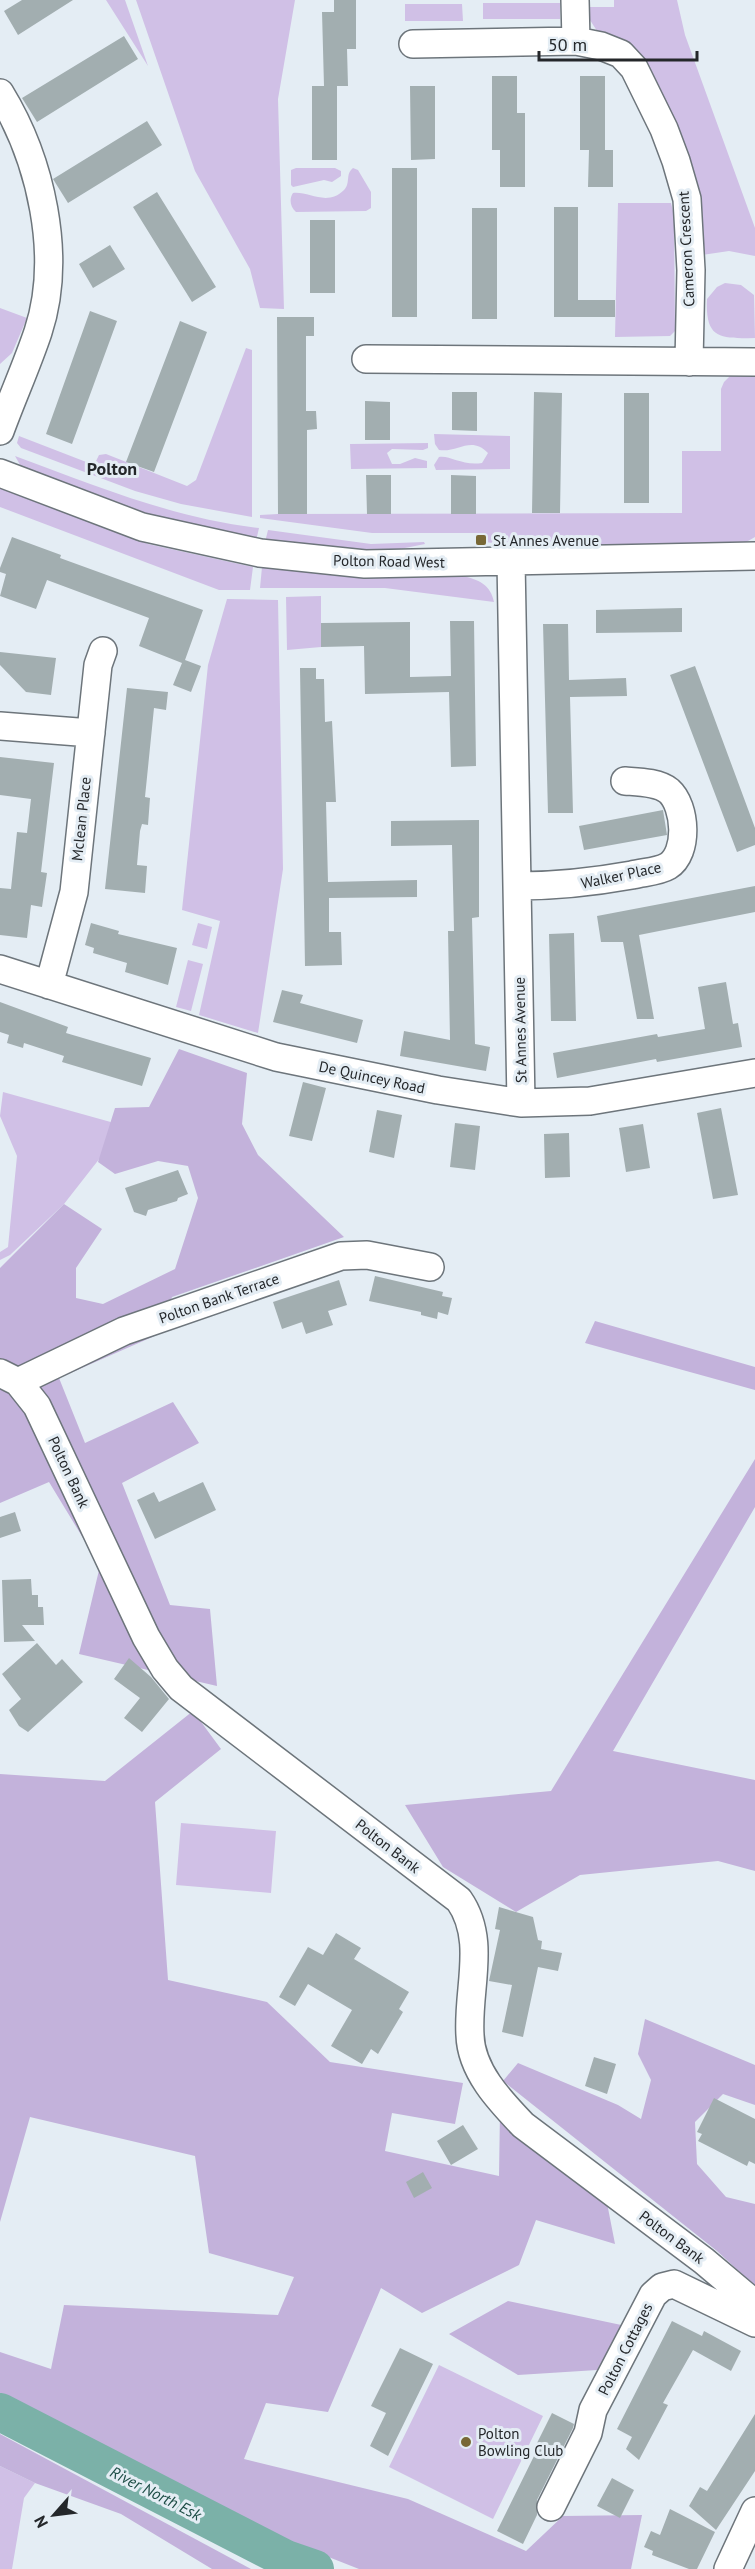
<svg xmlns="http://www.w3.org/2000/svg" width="755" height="2569" font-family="'PT Sans',sans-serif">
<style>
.green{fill:#d0c0e6}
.forest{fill:#c3b2db}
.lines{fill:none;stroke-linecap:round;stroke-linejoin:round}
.river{stroke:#7bb1a8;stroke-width:38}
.building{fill:#a2aeb0}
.minor-casing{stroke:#6d757b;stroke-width:30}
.minor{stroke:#fff;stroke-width:27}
.poi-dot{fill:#786836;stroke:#e4edf4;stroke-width:2}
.labels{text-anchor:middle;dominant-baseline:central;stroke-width:6;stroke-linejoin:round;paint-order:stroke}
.street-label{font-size:15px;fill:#24272a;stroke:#e4edf4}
.poi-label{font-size:15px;fill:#24272a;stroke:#e4edf4;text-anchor:start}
.water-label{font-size:16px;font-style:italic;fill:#1e4e47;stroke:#e4edf4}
.quarter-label{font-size:18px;font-weight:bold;fill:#24272a;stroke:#e4edf4}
</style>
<rect width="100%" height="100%" fill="#e4edf4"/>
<path class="green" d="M 106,0 L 125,0 L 148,66 Z
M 136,0 L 295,0 L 278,99 L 284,309 L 260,308 L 250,269 L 195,171 Z
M 614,0 L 677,0 L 685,35 L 755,228 L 755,256 L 729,251 L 702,255 L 691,176 L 588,17 L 586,7 L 614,7 Z
M 483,3 L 560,3 L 560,19 L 483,19 Z
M 405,4 L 462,4 L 463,21 L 405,21 Z
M 296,168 L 335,168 L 341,171 L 341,176 L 332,182 L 324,180 L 293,187 L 291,185 L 291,170 Z
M 353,168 L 358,170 L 371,192 L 371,208 L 366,211 L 296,212 C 290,207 289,199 293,193 C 309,191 327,207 344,190 C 351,183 345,174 353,168 Z
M 618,203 L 671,203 L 674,215 L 675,331 L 670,336 L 615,337 Z
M 725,283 L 741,285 L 754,295 L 755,338 C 720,339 705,339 707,299 L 717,287 Z
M 0,308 L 27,318 L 12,353 L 0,364 Z
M 246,348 L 252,350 L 252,517 L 181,504 L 135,491 L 21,448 L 17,443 L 19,436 L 94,465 L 99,455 L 106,454 L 187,486 L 196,480 Z
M 731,375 L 755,375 L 755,537 L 741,545 L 537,550 L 486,542 L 479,533 L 372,533 L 260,518 L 260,515 L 278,514 L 682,513 L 682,451 L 721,451 L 721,389 L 724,382 Z
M 434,434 L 510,436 L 510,469 L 436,470 L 434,465 L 439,457 C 450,455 462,466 482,463 L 488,453 C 471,435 458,453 439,450 L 435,444 Z
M 428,443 L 428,448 L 423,450 L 392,449 L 387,453 L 392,464 L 400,464 L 415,458 L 427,461 L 427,468 L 351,469 L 350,444 Z
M 15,456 C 96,486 173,518 259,528 L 256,541 L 172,524 L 23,470 Z
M 0,488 L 148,544 L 253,567 L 250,590 L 219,590 L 0,507 Z
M 268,530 L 371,544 L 424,542 L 425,544 L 385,552 L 265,542 Z
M 262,567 L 349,576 L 462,576 C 478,579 491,585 494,602 L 385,588 L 260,588 Z
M 321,596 L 321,647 L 287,650 L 286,597 Z
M 227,599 L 278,600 L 283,869 L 258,1033 L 199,1015 L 220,921 L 182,910 L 208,665 Z
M 198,923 L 212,927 L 207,949 L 192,945 Z
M 188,960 L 203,964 L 191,1011 L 176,1007 Z
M 3,1092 L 125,1126 L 64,1204 L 10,1255 L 0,1260 L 0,1252 L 8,1247 L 17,1156 L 0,1116 Z
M 181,1823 L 276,1831 L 271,1893 L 176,1885 Z
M 439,2365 L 543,2416 L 493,2519 L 389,2467 Z
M 0,2466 L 35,2483 L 24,2498 L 12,2569 L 0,2569 Z"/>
<path class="forest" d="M 179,1049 L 247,1073 L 242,1124 L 258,1155 L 344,1237 L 172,1297 L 159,1334 L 59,1378 L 85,1443 L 173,1402 L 199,1443 L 122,1483 L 170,1605 L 210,1609 L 217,1686 L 79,1654 L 100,1566 L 49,1482 L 0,1503 L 0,1268 L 64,1204 L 102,1229 L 76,1268 L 76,1298 L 103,1304 L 175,1269 L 198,1198 L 188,1166 L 158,1161 L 115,1174 L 98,1162 L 115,1108 L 149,1107 Z
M 595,1321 L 755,1367 L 755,1390 L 585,1343 Z
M 755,1459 L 755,1507 L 613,1751 L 755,1780 L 755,1871 L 718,1861 L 580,1875 L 516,1912 L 443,1867 L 405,1805 L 551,1791 Z
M 193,1711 L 221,1749 L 155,1802 L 168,1980 L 267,2002 L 330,2062 L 463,2083 L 455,2124 L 392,2113 L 385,2151 L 499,2176 L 500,2111 L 607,2203 L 615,2244 L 536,2220 L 519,2265 L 422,2313 L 381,2288 L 328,2412 L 266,2403 L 244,2459 L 408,2499 L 526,2551 L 563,2516 L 642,2515 L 631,2569 L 359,2569 L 204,2508 L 0,2402 L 0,2352 L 51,2369 L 64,2305 L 278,2315 L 294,2277 L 209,2253 L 195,2156 L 30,2117 L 0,2222 L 0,1774 L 105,1781 Z
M 645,2019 L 755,2065 L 755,2105 L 723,2094 L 695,2122 L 697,2164 L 726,2197 L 755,2204 L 755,2286 L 717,2251 L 503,2081 L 518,2063 L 618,2105 L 641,2119 L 651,2080 L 638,2054 Z
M 508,2301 L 626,2326 L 597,2370 L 518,2375 L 449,2334 Z
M 0,2434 L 251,2569 L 212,2569 L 121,2514 L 35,2483 L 0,2466 Z"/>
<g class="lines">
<path class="river" d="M 0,2412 L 286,2559 L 315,2569"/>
</g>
<path class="building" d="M 22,0 L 73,0 L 18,35 L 4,11 Z
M 334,0 L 356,0 L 356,49 L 347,49 L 348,86 L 337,86 L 337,160 L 312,160 L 312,86 L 324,86 L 322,12 L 334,12 Z
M 124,36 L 138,59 L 37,122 L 22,98 Z
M 492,76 L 517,76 L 517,113 L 525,113 L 525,187 L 500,187 L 500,150 L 492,150 Z
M 580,76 L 605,76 L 605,150 L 613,150 L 613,187 L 588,187 L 589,150 L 580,150 Z
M 410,86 L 435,86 L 435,159 L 411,160 Z
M 147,121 L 162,145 L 68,203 L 53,179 Z
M 392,168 L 417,168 L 417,317 L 392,317 Z
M 157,192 L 216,287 L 192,302 L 133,207 Z
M 554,207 L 578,207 L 578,300 L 615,300 L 615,317 L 554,317 Z
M 472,208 L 497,208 L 497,319 L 472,319 Z
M 310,220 L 335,220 L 335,293 L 310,293 Z
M 110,245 L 125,269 L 93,288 L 79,264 Z
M 90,311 L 117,321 L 72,444 L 46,434 Z
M 277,317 L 314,317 L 314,336 L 306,336 L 306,411 L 316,411 L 317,429 L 307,430 L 307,514 L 278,514 Z
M 180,321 L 207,332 L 154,472 L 126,462 Z
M 452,392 L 477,392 L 477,431 L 452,430 Z
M 534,392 L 562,393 L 560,513 L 532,513 Z
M 624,393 L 649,393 L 649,503 L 624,503 Z
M 365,401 L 390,402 L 390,440 L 365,440 Z
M 366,475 L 391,475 L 391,514 L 367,514 Z
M 451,475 L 476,476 L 476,514 L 451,514 Z
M 12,537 L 61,555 L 60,558 L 203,610 L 185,660 L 201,666 L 191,692 L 173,685 L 182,663 L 139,646 L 149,618 L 47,580 L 36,609 L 0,596 L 6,574 L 0,572 L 0,568 Z
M 682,608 L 682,632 L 596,633 L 596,610 Z
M 450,621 L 474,621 L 476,766 L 451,767 L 449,692 L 365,694 L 364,646 L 321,647 L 321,623 L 410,622 L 410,677 L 451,676 Z
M 543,624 L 568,624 L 569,680 L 626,678 L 627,696 L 570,697 L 573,813 L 548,813 Z
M 0,652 L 56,658 L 51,695 L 26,692 L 0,665 Z
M 695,666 L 755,828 L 755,845 L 737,852 L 670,675 Z
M 300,668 L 316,668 L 316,679 L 324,679 L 325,722 L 332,721 L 336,802 L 326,802 L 328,882 L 417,880 L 417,897 L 329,898 L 329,932 L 341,932 L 342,965 L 305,966 Z
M 127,688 L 168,692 L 166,710 L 154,708 L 145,797 L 150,798 L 148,825 L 142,824 L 140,831 L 137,865 L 147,866 L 145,893 L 105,889 Z
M 0,757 L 54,763 L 41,872 L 47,873 L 42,907 L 31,905 L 27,938 L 0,935 L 0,888 L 11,889 L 17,832 L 27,833 L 31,799 L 0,795 Z
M 663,810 L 667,835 L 584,850 L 579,826 Z
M 479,820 L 479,917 L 472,918 L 475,1044 L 490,1047 L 486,1071 L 400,1056 L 404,1031 L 450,1040 L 448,931 L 454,931 L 452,845 L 391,846 L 391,821 Z
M 755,886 L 755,912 L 639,935 L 654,1019 L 637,1019 L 623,942 L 601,942 L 597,916 Z
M 91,923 L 119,931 L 118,934 L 177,948 L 168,985 L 125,972 L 127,963 L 93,953 L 94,948 L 85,945 Z
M 574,933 L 576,1021 L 551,1021 L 549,934 Z
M 726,982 L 733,1024 L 738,1023 L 742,1047 L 657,1062 L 656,1059 L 557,1078 L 553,1053 L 657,1034 L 658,1037 L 705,1029 L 698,987 Z
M 282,990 L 303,995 L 300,1003 L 363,1020 L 357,1043 L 273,1022 Z
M 0,1002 L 68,1027 L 66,1033 L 151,1058 L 142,1086 L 62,1062 L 64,1056 L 24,1043 L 23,1048 L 7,1043 L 9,1035 L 0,1032 Z
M 303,1082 L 326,1088 L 312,1141 L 289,1136 Z
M 721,1108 L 738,1195 L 713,1199 L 697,1113 Z
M 377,1110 L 402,1115 L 394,1158 L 369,1152 Z
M 455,1123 L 480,1126 L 475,1170 L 450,1167 Z
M 643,1124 L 650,1168 L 626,1172 L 619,1128 Z
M 569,1133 L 570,1177 L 545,1178 L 544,1134 Z
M 178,1170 L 188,1194 L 178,1198 L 177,1201 L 148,1210 L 146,1216 L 134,1212 L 125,1188 Z
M 375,1276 L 443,1292 L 442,1296 L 452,1298 L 448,1315 L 438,1312 L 437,1319 L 421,1315 L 421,1312 L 369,1301 Z
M 339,1280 L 347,1305 L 328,1311 L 333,1325 L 306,1334 L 302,1322 L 282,1329 L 273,1302 Z
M 203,1482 L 216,1510 L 155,1539 L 137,1500 L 154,1492 L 159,1502 Z
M 15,1512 L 21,1531 L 0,1538 L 0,1517 Z
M 31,1579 L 32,1595 L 38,1595 L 38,1607 L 43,1607 L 44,1625 L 22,1625 L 35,1641 L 4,1642 L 2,1580 Z
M 37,1643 L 56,1665 L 62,1659 L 83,1682 L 28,1732 L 19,1726 L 9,1710 L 21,1699 L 2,1674 Z
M 129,1658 L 151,1677 L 169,1699 L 142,1732 L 124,1718 L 140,1698 L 114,1679 Z
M 499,1907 L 533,1917 L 538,1940 L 542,1941 L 541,1949 L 562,1953 L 558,1971 L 538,1967 L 523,2037 L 502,2032 L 512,1985 L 489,1981 L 500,1930 L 495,1929 Z
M 336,1933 L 361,1948 L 354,1959 L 409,1992 L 399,2009 L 403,2012 L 378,2054 L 371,2049 L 362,2064 L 331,2046 L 352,2010 L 308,1984 L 295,2006 L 279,1997 L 308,1947 L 323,1955 Z
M 594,2057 L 616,2064 L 607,2094 L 585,2086 Z
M 714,2098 L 755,2119 L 755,2164 L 749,2161 L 747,2166 L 698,2141 L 702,2134 L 697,2132 Z
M 463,2125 L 478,2149 L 451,2165 L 437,2141 Z
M 423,2172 L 432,2188 L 414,2198 L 406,2182 Z
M 672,2321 L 702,2336 L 704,2331 L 741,2351 L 731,2371 L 693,2350 L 663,2403 L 668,2405 L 639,2460 L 626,2449 L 632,2437 L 617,2429 Z
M 400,2348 L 433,2364 L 388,2456 L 370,2446 L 386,2413 L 371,2406 Z
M 552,2413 L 574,2424 L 573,2428 L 537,2500 L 537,2515 L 523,2544 L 497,2531 L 538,2448 L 535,2447 Z
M 755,2414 L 755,2471 L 716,2530 L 689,2506 L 700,2487 L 707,2491 Z
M 612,2478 L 634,2490 L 620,2518 L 597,2506 Z
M 670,2509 L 715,2532 L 697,2569 L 689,2569 L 652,2555 L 653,2551 L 644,2547 L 651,2531 L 660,2535 Z"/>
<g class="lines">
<g class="minor-casing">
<path id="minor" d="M 575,0 L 576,41
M 413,44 L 576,41 L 601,46 L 621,54 L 634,68 L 664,129 L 676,161 L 687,199 L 691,270 L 689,362
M 0,93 C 41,160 63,256 38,332 C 27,365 12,398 0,431
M 366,359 L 755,362
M 0,473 L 142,527 L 260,553 L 365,564 L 755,556
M 511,561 L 521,1103
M 0,726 L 91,733
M 517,886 C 557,886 593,882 632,875 C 643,872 658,872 668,866 C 689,853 686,806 669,791 C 658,782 638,782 625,781
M 0,969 L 276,1057 L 438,1090 L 521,1103 L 590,1101 L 755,1073
M 49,985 L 74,892 L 98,665 L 103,651
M 0,1373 L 18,1382 L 37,1406 L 146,1637 L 165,1669 L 181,1688 L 459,1900 C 487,1940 467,1989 470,2035 C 471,2071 500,2101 523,2125 L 704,2261 L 755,2304
M 18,1382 L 124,1331 L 341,1256 L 367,1255 L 430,1267
M 551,2507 L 588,2433 L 593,2410 L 653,2295 L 662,2287 L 674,2284 L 755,2323
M 728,2569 L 755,2511"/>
</g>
<use href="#minor" class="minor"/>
</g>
<g class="poi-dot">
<rect x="475" y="534" width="12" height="12" rx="3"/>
<circle cx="466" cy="2442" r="6"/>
</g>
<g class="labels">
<g class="street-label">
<text transform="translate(686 249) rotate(-93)">Cameron Crescent</text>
<text transform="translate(389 561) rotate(1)">Polton Road West</text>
<text transform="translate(81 819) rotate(-84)">Mclean Place</text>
<text transform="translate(621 875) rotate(-12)">Walker Place</text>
<text transform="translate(520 1030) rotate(-91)">St Annes Avenue</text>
<text transform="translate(372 1077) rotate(12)">De Quincey Road</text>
<text transform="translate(219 1298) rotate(-19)">Polton Bank Terrace</text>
<text transform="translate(69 1472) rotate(65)">Polton Bank</text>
<text transform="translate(388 1846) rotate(38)">Polton Bank</text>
<text transform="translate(672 2237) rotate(37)">Polton Bank</text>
<text transform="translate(625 2349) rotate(-63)">Polton Cottages</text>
</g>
<g class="poi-label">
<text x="493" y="540">St Annes Avenue</text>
<text x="478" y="2433">Polton<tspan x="478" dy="17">Bowling Club</tspan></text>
</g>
<g class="water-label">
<text transform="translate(156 2493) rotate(27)">River North Esk</text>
</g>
<g class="quarter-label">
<text x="112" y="468">Polton</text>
</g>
</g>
<g transform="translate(54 2515) rotate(242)" stroke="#e4edf4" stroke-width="4.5" paint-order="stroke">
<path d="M0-4.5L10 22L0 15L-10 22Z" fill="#24272a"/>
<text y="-9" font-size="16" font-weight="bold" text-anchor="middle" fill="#24272a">N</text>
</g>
<path d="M539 51v9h158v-9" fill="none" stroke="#24272a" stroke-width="3"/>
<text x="548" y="51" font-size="18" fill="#24272a" stroke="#e4edf4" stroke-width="4.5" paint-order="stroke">50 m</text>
</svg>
